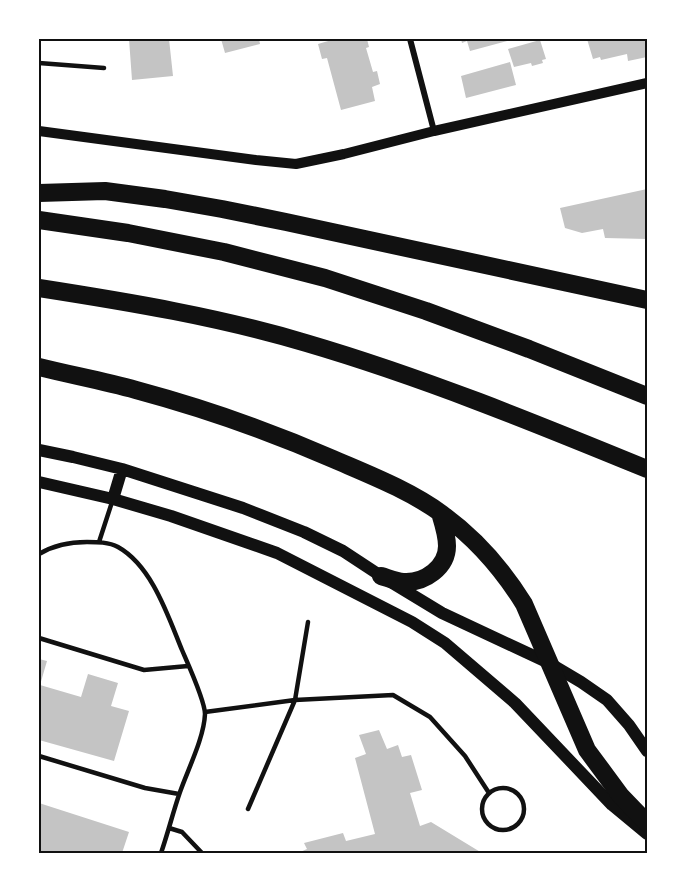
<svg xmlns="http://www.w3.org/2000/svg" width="686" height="892" font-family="Helvetica,sans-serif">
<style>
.building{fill:#c4c4c4}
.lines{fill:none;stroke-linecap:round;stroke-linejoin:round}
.service{stroke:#111;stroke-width:4.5}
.minor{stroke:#111;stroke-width:6}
.tertiary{stroke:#111;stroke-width:10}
.secondary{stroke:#111;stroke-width:12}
.motorway{stroke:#111;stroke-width:18}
.neatline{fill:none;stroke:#111;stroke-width:2}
</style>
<rect width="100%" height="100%" fill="#fff"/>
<path class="building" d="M 129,39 L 169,39 L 173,76 L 132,80 Z
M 221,39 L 259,39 L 260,44 L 225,53 Z
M 335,39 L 367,39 L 369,47 L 366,48 L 373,72 L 377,71 L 380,84 L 372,87 L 375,101 L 341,110 L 327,58 L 322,59 L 318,44 Z
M 461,39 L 511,39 L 511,40 L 470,51 L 467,41 L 462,43 Z
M 587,39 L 647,39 L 647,57 L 628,61 L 627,54 L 601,60 L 600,57 L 593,59 Z
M 540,40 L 546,59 L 542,60 L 543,63 L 532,66 L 531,63 L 514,67 L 508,49 Z
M 510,62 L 516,85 L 466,98 L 461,76 Z
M 647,189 L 647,239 L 605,238 L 603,229 L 582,233 L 565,228 L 560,208 Z
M 39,659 L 47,661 L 40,685 L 81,697 L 88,674 L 118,683 L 111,706 L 129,711 L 114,761 L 39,740 Z
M 379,730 L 387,749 L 398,745 L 402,757 L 411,755 L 422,790 L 410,793 L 420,826 L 431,822 L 482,853 L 298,853 L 307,849 L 304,843 L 343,833 L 346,841 L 375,834 L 355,758 L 366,754 L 359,735 Z
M 39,803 L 129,832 L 122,853 L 39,853 Z"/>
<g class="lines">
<path class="service" d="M 39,63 L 104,68
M 99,542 L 113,499
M 39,554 C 54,545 70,542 87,542 C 97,542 109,542 118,547 C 152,566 168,616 182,650 C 188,664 205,701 205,714 C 204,738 188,769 180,792 C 173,812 168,833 161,853
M 39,638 L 144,670 L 188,666
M 205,712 L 295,700 L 393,695 L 430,717 L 465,756 L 489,793
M 39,756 L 145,788 L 179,794
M482 809a21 21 0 1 1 42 0a21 21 0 1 1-42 0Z
M 248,809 L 295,700 L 308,622
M 169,828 L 182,832 L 202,853"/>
<path class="minor" d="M 410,39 L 434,131"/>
<path class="tertiary" d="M 39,131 L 256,160 L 296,164 L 344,154 L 434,131 L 647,83"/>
<path class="secondary" d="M 39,450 L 73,457 L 122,469 L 243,508 L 304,532 L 343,551 L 381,576 L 442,613 L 549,663 L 581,682 L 607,700 L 629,725 L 647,751
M 39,482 L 113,499 L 171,516 L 277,553 L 412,622 L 445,643 L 515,703 L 612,805 L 647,834
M 113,499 L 122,469"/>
<path class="motorway" d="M 39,193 L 105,191 L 165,199 L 222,209 L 286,222 L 647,300
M 39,220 L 128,233 L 224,252 L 325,278 L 426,311 L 529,349 L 647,396
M 39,288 C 129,302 219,317 306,343 C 422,377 535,423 647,469
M 39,367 C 71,375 104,381 136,390 C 203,408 269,431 333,459 C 370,475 409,490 442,514 C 475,538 503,570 524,604 L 587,750 L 621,796 L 647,823
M 381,576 C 388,578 397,582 404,582 C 425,583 447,567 447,546 C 447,535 443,523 440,513"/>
</g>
<rect width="686" height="892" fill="none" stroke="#ffffff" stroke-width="81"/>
<rect x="40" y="40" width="606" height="812" class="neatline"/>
</svg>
